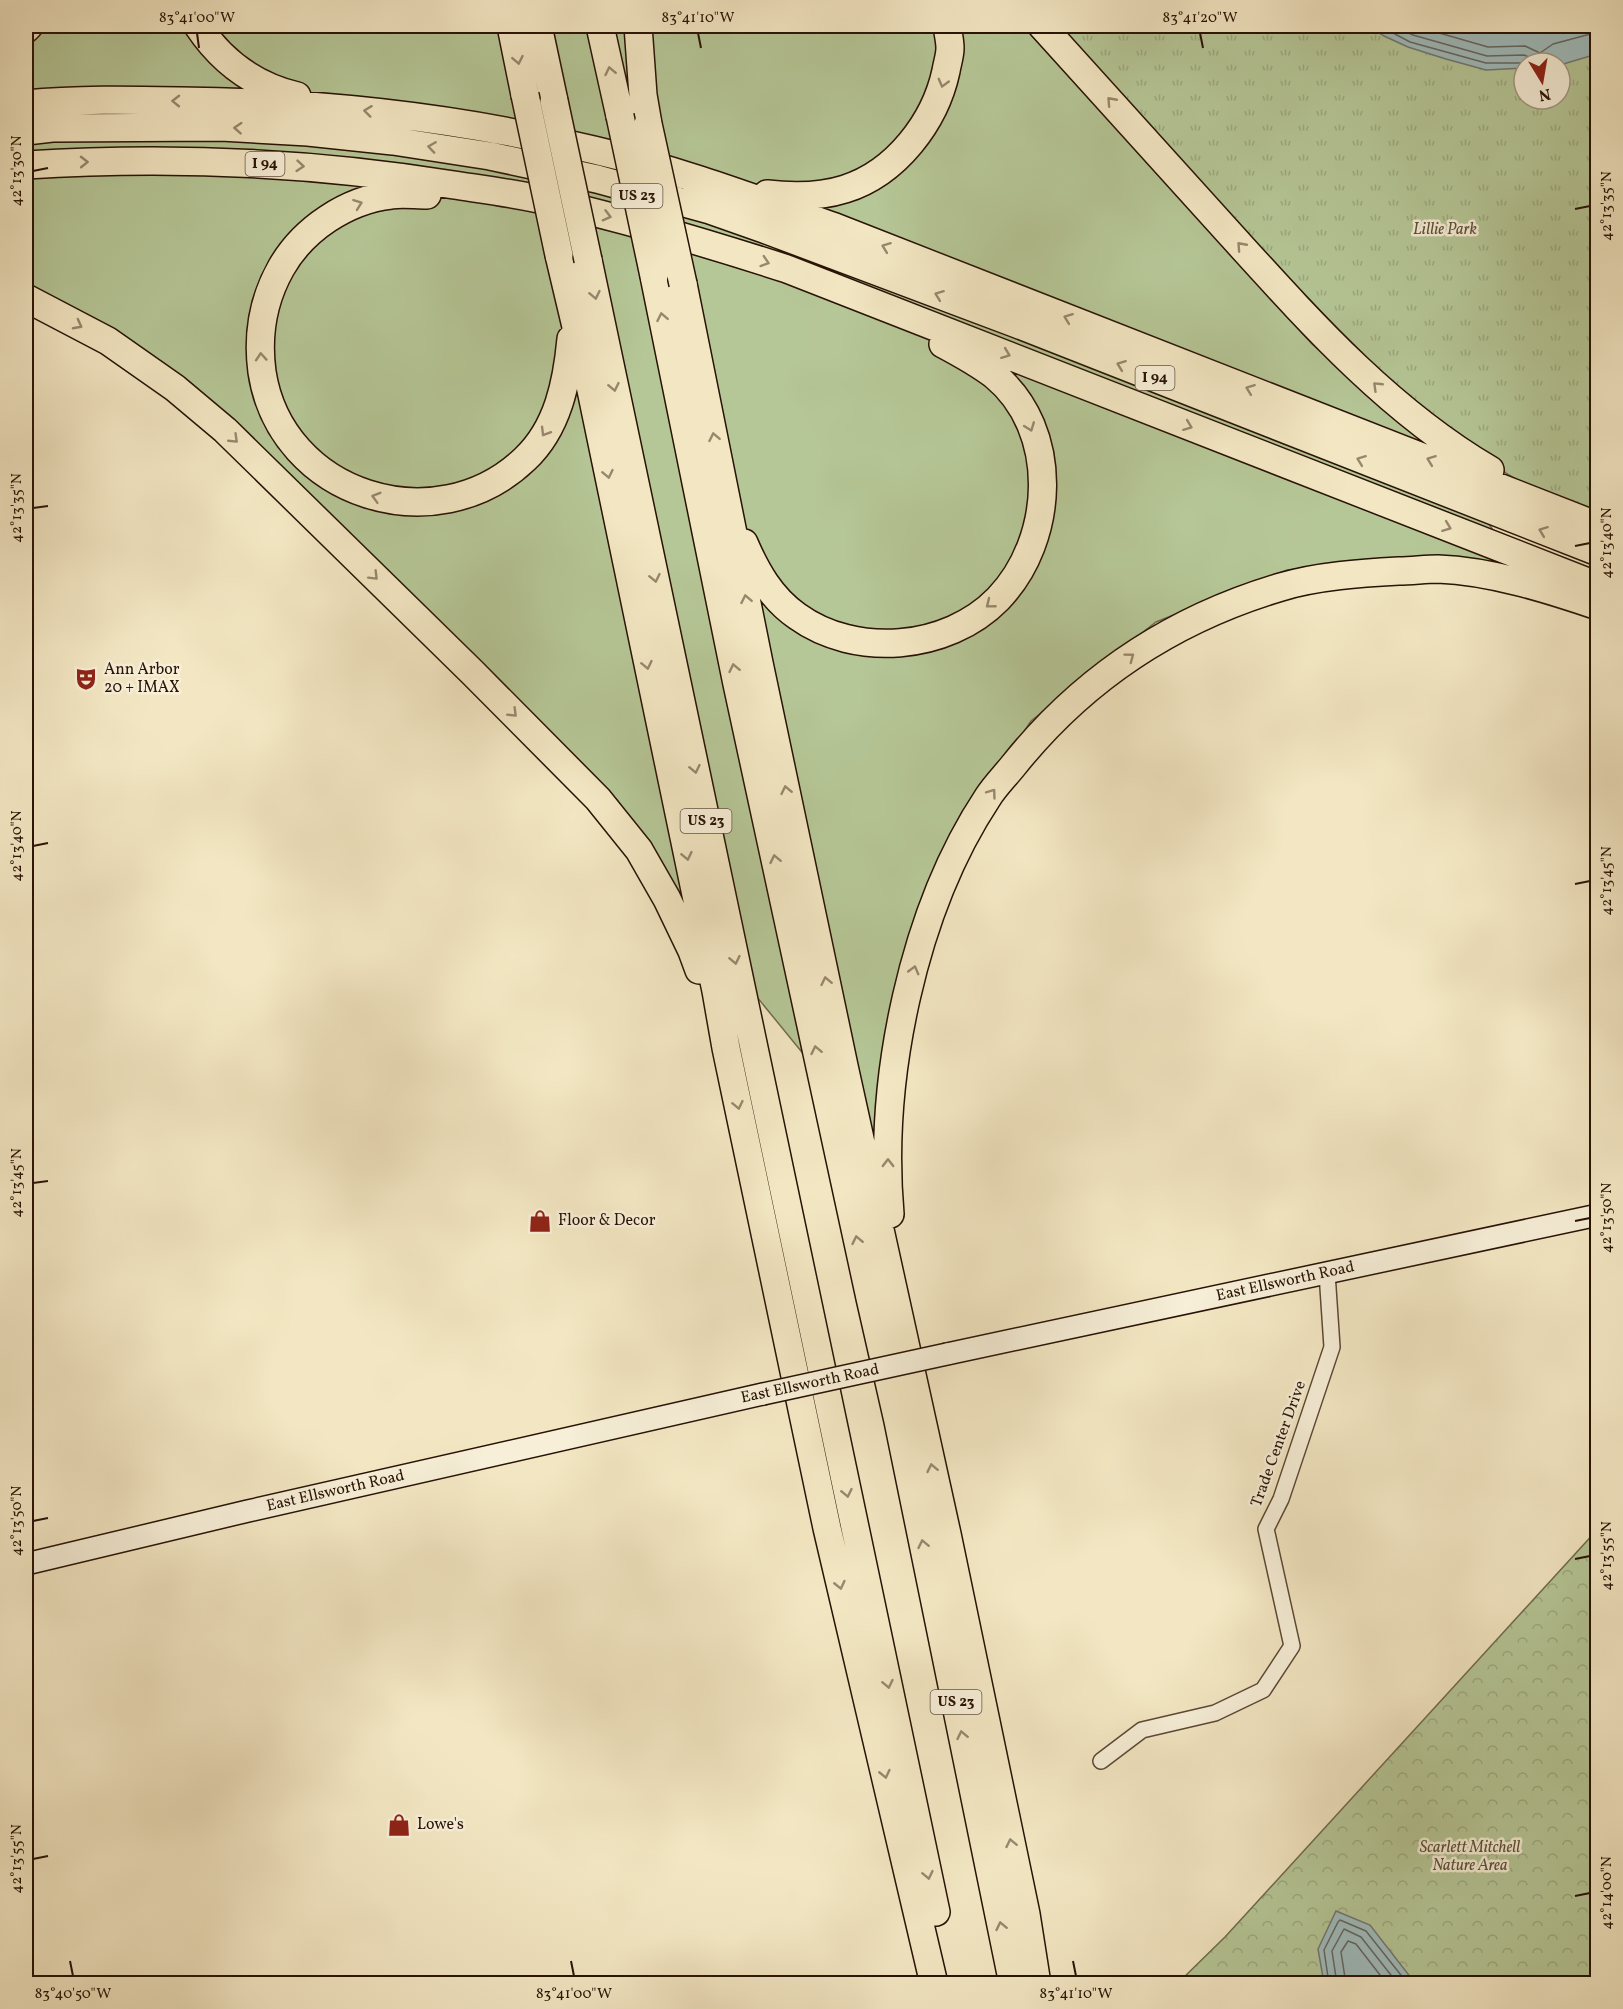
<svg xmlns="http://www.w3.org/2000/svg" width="1623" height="2009" font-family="Vollkorn,serif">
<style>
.grass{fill:#b6c797;stroke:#6f6c4e;stroke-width:1.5}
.forest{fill:url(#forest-crowns);stroke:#6f6c4e;stroke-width:1.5}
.park{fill:url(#park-tufts);stroke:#6f6c4e;stroke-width:1.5;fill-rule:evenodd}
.water{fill:#a0bdbe;stroke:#707974;stroke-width:1.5}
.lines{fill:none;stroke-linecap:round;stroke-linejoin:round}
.shore{stroke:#646862;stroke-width:1.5}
.street-casing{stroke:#5b4734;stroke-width:18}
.secondary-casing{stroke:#281205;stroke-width:24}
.highway-casing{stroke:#281205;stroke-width:30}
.street{stroke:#f7efd8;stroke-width:15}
.secondary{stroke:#f7efd8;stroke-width:21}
.highway{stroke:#f3e7c3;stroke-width:27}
.secondary-bridge-casing{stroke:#281205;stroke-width:24;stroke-linecap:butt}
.highway-bridge-casing{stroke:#281205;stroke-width:30;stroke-linecap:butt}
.secondary-bridge{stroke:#f7efd8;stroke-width:21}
.highway-bridge{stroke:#f3e7c3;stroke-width:27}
.oneway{stroke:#98876e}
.ticks{fill:none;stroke:#281205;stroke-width:2}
.labels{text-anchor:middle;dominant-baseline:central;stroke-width:5;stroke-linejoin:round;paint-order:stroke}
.shield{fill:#f7efd8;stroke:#665444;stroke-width:1.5}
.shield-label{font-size:15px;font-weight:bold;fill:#281205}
.park-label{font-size:16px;font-style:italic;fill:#5a5138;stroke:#f7efd8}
.poi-label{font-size:16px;fill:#281205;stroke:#f7efd8;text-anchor:start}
.street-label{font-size:16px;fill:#281205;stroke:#f7efd8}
.neatline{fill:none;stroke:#281205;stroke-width:2}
.ticks-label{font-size:15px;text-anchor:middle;fill:#281205}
</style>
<defs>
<pattern id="forest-crowns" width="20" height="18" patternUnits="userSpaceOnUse" patternTransform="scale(1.5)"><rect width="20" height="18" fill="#b6c797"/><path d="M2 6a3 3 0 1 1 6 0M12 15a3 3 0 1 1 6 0" fill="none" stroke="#9caa81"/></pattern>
<pattern id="park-tufts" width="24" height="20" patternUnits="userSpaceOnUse" patternTransform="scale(1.5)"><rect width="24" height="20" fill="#b6c797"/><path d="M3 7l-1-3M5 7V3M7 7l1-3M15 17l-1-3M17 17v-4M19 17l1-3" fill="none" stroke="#9caa81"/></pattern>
</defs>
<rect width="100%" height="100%" fill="#f3e7c3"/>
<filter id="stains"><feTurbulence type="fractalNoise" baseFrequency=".00333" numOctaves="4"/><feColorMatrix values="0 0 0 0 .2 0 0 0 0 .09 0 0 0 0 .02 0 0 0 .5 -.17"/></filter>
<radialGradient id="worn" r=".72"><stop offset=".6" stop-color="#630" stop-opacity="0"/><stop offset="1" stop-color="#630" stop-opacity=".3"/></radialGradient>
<path class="grass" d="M 41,26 L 1023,26 L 1312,344 L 1431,444 L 1522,570 L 1420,557 L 1287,570 L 1156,622 L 1031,721 L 948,845 L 876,1143 L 686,910 L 617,800 L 247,435 L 26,291 L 26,38 Z"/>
<path class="forest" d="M 1597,1530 L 1597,1983 L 1177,1984 L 1225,1937 Z"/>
<path class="park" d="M 1052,26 L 1597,26 L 1597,519 L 1519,481 L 1487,462 L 1391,390 ZM 1524,63 L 1560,63 L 1560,99 L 1524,99 Z"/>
<path class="water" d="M 1369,26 L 1597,26 L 1597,54 L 1560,65 L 1560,63 L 1524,63 L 1524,68 L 1486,70 L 1446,59 L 1408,47 L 1384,36 Z
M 1336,1911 L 1370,1925 L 1415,1983 L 1324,1983 L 1318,1949 Z"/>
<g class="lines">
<path class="shore" d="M 1380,26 L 1410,42 L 1486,63 L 1525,63
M 1394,26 L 1413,35 L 1487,56 L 1524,55 L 1531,58 L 1536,63
M 1415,26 L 1488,47 L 1525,46 L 1540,53 L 1553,44 L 1598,32
M 1329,1984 L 1324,1950 L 1338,1922 L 1340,1920 L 1366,1931 L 1408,1984
M 1337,1984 L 1332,1951 L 1344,1929 L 1361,1937 L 1398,1984
M 1346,1984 L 1341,1952 L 1348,1941 L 1356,1944 L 1387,1984"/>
<g class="street-casing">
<path id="street" d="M 1101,1761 L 1142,1730 L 1215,1713 L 1263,1690 L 1292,1646 L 1266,1529 L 1281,1499 L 1332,1347 L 1327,1273"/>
</g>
<g class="secondary-casing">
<g id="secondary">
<path id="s1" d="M 947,1354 L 1598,1215"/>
<path id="s2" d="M 26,1564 L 248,1511 L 763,1394"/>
</g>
</g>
<g class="highway-casing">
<path id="highway" d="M 198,26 C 222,62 255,86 297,96
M 511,26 L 525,95
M 538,26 L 554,101
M 600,26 L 620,116
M 638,26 L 643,95 L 648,124
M 1042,26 C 1105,95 1168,165 1231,235 C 1310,322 1388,410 1490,470
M 26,29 L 29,26
M 26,104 C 77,99 128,100 180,101 C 320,102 457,117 594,150 C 676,169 756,199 835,227 L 1598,526
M 26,131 L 52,128 L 221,127 L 308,132 L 393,141 L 490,156 L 597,179 L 710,210 L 764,229 L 1017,324 L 1598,552
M 26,165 C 169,156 312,162 454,185 C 487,190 520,194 552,202 C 632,221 710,244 787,269 L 1598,586
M 767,194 C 793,197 820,197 845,189 C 896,173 935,122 946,71 C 947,64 950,56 950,48 C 950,41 948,33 947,26
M 427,195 C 415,195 402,193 391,195 C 347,200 303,229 281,268 C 263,300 257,335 262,372 C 281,496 436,544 525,459 C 558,428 567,382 571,339
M 559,255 L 591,390 L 716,991 L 726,1048 L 827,1528 L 934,1984
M 588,260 L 936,1912
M 654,276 L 737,684 L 870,1298 L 898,1421 L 1013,1984
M 683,284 L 759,663 L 844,1066 L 947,1534 L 1026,1914 L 1037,1984
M 26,298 L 108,341 L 175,388 L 225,430 L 472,672 L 598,799 L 639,850 L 667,899 L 692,951 L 699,970
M 744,543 C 756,571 771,598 797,616 C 855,658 947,651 998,599 C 1055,540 1061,430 994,375 C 978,363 960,353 943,344
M 890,1214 C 878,1079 913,910 988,797 C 995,786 1005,776 1013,766 C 1084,677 1173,619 1281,587 C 1317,576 1362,573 1399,571 C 1412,571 1425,569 1438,569 C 1491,571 1548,589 1598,606"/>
</g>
<use href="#street" class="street"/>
<use href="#secondary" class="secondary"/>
<use href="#highway" class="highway"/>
<g class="secondary-bridge-casing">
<path id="secondary-bridge" d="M 763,1394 L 947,1354"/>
</g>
<g class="highway-bridge-casing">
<path id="highway-bridge" d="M 525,95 L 559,255
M 554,101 L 588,260
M 620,116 L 654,276
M 648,124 L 683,284"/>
</g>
<use href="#secondary-bridge" class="secondary-bridge"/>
<use href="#highway-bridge" class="highway-bridge"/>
</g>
<defs><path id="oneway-chevron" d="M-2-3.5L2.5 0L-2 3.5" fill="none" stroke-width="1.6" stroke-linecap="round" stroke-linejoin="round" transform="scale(1.5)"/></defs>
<g class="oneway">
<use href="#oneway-chevron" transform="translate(518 60) rotate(79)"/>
<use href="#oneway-chevron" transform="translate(610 71) rotate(-102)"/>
<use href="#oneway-chevron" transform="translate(943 83) rotate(105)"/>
<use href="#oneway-chevron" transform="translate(176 101) rotate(-179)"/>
<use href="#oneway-chevron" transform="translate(1111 101) rotate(-132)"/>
<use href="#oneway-chevron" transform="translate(368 111) rotate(-173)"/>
<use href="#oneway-chevron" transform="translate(238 128) rotate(-176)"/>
<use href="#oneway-chevron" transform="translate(432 147) rotate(-172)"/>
<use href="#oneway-chevron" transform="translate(84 162) rotate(-1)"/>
<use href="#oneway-chevron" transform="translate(300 166) rotate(5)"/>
<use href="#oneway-chevron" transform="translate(358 204) rotate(-20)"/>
<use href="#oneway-chevron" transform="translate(607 216) rotate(15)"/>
<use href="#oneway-chevron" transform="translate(1241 246) rotate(-132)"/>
<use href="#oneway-chevron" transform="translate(886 247) rotate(-159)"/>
<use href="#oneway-chevron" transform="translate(765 262) rotate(18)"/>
<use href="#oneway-chevron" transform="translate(595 295) rotate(78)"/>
<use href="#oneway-chevron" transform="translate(939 295) rotate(-159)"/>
<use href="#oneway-chevron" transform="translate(662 317) rotate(-101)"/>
<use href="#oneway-chevron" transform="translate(1068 318) rotate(-159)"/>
<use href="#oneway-chevron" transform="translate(78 325) rotate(28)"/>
<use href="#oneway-chevron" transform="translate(1006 354) rotate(21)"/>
<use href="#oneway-chevron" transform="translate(261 357) rotate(-94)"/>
<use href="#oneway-chevron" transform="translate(1121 365) rotate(-159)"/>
<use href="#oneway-chevron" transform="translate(1377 386) rotate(-136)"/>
<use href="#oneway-chevron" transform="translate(614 387) rotate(78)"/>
<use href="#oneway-chevron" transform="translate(1250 389) rotate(-159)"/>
<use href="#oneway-chevron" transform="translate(1188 426) rotate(21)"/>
<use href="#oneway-chevron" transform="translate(1030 427) rotate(69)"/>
<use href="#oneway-chevron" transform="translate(545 432) rotate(121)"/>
<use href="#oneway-chevron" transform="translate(714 437) rotate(-101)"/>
<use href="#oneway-chevron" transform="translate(234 439) rotate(44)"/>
<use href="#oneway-chevron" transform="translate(1361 460) rotate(-159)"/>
<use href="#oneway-chevron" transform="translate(1431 460) rotate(-159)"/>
<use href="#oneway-chevron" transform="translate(608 474) rotate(78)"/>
<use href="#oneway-chevron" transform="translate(376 497) rotate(-164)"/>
<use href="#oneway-chevron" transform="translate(1447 527) rotate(21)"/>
<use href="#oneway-chevron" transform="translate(1543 531) rotate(-159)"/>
<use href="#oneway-chevron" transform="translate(374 576) rotate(45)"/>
<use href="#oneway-chevron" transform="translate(655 578) rotate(78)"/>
<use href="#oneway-chevron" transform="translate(746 599) rotate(-101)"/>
<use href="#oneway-chevron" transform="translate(990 604) rotate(141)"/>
<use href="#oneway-chevron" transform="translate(1130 657) rotate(-37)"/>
<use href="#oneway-chevron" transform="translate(647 665) rotate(78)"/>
<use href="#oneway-chevron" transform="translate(734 668) rotate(-102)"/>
<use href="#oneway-chevron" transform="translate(513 713) rotate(45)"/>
<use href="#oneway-chevron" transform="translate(695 769) rotate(78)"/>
<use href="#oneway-chevron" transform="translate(786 790) rotate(-102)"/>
<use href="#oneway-chevron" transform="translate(992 793) rotate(-54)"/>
<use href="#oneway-chevron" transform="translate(687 856) rotate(78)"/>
<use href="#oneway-chevron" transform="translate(775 859) rotate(-102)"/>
<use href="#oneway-chevron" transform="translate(735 960) rotate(78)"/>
<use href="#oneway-chevron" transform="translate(914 970) rotate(-75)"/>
<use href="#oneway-chevron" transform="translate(826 981) rotate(-102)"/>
<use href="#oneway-chevron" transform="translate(816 1050) rotate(-102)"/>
<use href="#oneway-chevron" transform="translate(738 1105) rotate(78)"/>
<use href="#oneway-chevron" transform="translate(888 1163) rotate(-90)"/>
<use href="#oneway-chevron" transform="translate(857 1240) rotate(-102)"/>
<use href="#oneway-chevron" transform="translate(932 1468) rotate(-102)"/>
<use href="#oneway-chevron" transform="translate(847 1493) rotate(78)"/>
<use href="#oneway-chevron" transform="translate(923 1544) rotate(-102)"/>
<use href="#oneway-chevron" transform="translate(840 1585) rotate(77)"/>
<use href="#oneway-chevron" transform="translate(888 1684) rotate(78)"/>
<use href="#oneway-chevron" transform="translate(962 1735) rotate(-102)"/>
<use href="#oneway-chevron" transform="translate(885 1774) rotate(77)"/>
<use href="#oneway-chevron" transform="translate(1011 1843) rotate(-102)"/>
<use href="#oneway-chevron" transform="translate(928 1875) rotate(78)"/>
<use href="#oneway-chevron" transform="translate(1001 1926) rotate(-102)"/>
</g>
<path class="ticks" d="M 197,33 L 199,48M 698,33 L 701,48M 1200,33 L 1203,48M 33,171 L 48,168M 1575,209 L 1590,206M 33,508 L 48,506M 1575,546 L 1590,543M 33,846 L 48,843M 1575,884 L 1590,881M 33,1183 L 48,1181M 1575,1221 L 1590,1218M 33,1521 L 48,1518M 1575,1559 L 1590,1556M 33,1859 L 48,1856M 1575,1896 L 1590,1893M 70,1961 L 73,1976M 571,1961 L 574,1976M 1073,1961 L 1076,1976"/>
<defs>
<g id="theatre-bare" transform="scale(1.8)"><path d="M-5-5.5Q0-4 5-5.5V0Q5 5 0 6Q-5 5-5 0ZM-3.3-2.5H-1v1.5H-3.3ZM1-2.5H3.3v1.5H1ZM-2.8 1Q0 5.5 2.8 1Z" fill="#8f2418" stroke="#f7efd8" stroke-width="2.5" paint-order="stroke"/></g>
<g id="shop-bare" transform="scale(1.8)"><path d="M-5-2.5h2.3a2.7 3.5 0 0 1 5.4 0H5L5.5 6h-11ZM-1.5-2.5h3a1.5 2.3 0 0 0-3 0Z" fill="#8f2418" stroke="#f7efd8" stroke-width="2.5" paint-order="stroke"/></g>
</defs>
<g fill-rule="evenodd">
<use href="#theatre-bare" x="86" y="679"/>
<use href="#shop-bare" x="540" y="1221"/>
<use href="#shop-bare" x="399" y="1825"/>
</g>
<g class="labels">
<g class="shield">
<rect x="245.5" y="152" width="39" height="24" rx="4.5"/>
<rect x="611.5" y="184" width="51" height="24" rx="4.5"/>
<rect x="1135.5" y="366" width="39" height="24" rx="4.5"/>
<rect x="680.5" y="809" width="51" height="24" rx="4.5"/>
<rect x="930.5" y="1690" width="51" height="24" rx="4.5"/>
</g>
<g class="shield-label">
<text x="265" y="164">I 94</text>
<text x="637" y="196">US 23</text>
<text x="1155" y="378">I 94</text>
<text x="706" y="821">US 23</text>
<text x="956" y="1702">US 23</text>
</g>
<g class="park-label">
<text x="1445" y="230">Lillie Park</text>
<text x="1470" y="1848">Scarlett Mitchell<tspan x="1470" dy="18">Nature Area</tspan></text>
</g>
<g class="poi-label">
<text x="104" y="670">Ann Arbor<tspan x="104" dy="18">20 + IMAX</tspan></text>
<text x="558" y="1221">Floor &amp; Decor</text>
<text x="417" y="1825">Lowe's</text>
</g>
<g class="street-label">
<text stroke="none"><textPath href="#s1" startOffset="346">East Ellsworth Road</textPath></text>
<text transform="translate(810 1384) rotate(-12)">East Ellsworth Road</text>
<text transform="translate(1279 1444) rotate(-70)">Trade Center Drive</text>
<text stroke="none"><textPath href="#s2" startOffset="318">East Ellsworth Road</textPath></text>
</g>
</g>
<rect width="1623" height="2009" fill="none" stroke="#f3e7c3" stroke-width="66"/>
<g transform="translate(1542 81) rotate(169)"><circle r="28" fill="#f7efd8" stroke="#a49784" stroke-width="1.5"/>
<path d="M0-4.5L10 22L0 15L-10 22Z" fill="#8f2418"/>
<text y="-9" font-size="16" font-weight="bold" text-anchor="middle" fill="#281205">N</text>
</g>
<rect x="33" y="33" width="1557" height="1943" class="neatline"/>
<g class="ticks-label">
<text x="197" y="22">83°41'00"W</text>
<text x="698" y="22">83°41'10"W</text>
<text x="1200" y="22">83°41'20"W</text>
<text transform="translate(16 171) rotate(-90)" y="5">42°13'30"N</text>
<text transform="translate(1606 206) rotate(-90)" y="5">42°13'35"N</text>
<text transform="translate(16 508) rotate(-90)" y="5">42°13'35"N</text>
<text transform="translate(1606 543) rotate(-90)" y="5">42°13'40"N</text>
<text transform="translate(16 846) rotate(-90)" y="5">42°13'40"N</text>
<text transform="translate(1606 881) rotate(-90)" y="5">42°13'45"N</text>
<text transform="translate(16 1183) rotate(-90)" y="5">42°13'45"N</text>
<text transform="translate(1606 1218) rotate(-90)" y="5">42°13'50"N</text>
<text transform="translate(16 1521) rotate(-90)" y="5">42°13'50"N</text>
<text transform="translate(1606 1556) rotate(-90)" y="5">42°13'55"N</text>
<text transform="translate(16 1859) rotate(-90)" y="5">42°13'55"N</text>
<text transform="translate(1606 1893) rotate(-90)" y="5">42°14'00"N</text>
<text x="73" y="1998">83°40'50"W</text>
<text x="574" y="1998">83°41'00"W</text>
<text x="1076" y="1998">83°41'10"W</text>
</g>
<rect width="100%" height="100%" filter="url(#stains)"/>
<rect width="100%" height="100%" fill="url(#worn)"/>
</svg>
